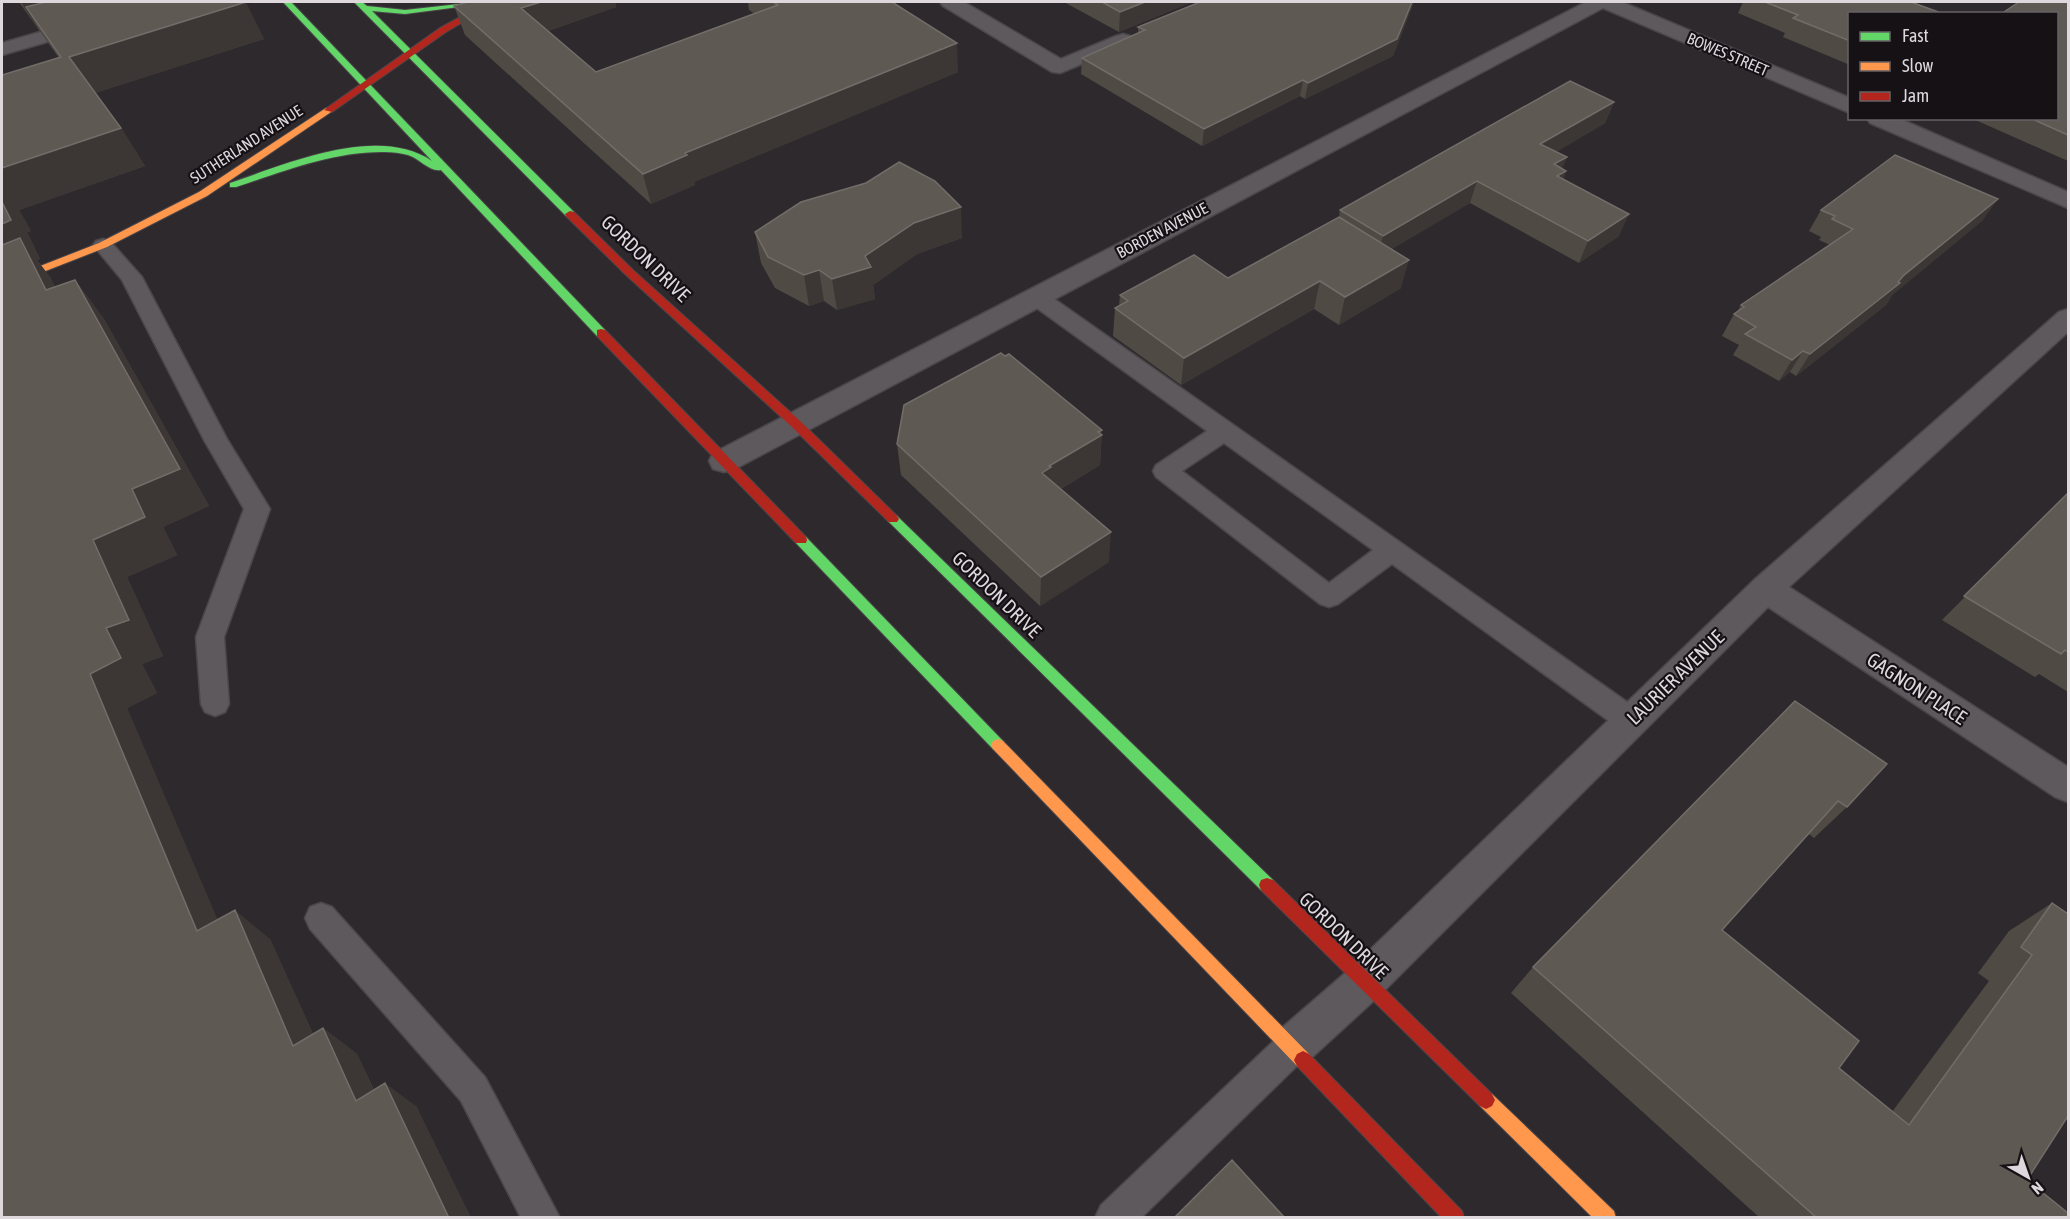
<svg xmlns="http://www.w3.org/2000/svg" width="2070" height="1219" font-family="'Asap Condensed',sans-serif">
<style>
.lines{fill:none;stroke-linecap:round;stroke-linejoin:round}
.lane-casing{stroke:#4a464a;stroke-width:3}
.street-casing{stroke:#4a464a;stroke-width:3}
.fast-casing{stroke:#4a464a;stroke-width:2}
.slow-casing{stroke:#4a464a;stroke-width:2}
.jam-casing{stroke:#4a464a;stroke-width:2}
.lane{fill:#5d595c;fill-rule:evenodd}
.street{fill:#5d595c;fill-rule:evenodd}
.fast{fill:#63d668;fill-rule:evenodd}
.slow{fill:#ff974d;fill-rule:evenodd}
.jam{fill:#b3261e;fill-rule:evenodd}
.wall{fill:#504a44}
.shaded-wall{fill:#3c3634}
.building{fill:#5f5954;stroke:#736d6a;stroke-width:1.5}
.labels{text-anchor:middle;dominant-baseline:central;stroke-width:4.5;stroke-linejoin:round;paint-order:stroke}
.far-street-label{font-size:16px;fill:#ded8dd;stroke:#151115}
.street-label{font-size:20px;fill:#ded8dd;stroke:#151115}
</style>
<rect width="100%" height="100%" fill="#2e292d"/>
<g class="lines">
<g class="lane-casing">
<path id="lane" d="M 103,239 L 110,241 L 142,277 L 227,439 L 270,509 L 224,637 L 229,704 L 225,712 L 215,716 L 205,712 L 201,704 L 196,637 L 244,509 L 204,440 L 122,280 L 93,245 L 96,241 Z
M 1035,289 L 1043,291 L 1640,711 L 1644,720 L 1640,729 L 1630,732 L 1620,729 L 1392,564 L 1338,604 L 1329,607 L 1320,604 L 1156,477 L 1153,471 L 1156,465 L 1207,431 L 1027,301 L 1024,296 L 1027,291 ZM 1224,443 L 1373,550 L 1329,583 L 1182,471 Z
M 321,903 L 332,907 L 485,1077 L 560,1218 L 521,1218 L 461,1101 L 310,929 L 305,918 L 310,907 Z
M 1292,1030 L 1304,1035 L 1309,1047 L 1304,1059 L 1141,1218 L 1095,1218 L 1101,1205 L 1280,1035 Z"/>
</g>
<g class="street-casing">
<path id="street" d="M 144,2 L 174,2 L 171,6 L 2,55 L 2,43 Z
M 940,2 L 964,2 L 1061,59 L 1116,36 L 1123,34 L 1130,36 L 1133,40 L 1130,44 L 1060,73 L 1052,72 L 943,6 Z
M 1586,2 L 1622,2 L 1850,98 L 1850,113 L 1603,8 L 735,469 L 724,472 L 713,469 L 709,461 L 713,453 Z
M 1867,118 L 1898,118 L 2068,192 L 2068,208 L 1870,123 Z
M 2068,309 L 2068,332 L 1789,587 L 2068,767 L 2068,802 L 2055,797 L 1768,607 L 1379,996 L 1307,1062 L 1292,1068 L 1277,1062 L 1271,1047 L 1277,1032 L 1351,968 L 1754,580 L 2059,312 Z"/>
</g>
<g class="fast-casing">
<path id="fast" d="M 283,2 L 291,2 L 605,330 L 605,336 L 597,336 L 441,170 C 429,172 419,158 408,155 C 401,153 392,152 385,152 C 334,151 285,171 236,187 L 230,187 L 230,183 C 287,164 377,124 432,161 Z
M 354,2 L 362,2 L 367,6 L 405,10 L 477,2 L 477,5 L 474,5 L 405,14 L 372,11 L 574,212 L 574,216 L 566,216 Z
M 893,514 L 897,516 L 1273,880 L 1275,885 L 1273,890 L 1267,892 L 1261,890 L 889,522 L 887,519 L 889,516 Z
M 801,535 L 806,537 L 1003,741 L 1005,745 L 1003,749 L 998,751 L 993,749 L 796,543 L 795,540 Z"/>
</g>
<g class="slow-casing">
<path id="slow" d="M 326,108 L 334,110 L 207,196 L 107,247 L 2,288 L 2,281 L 99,243 L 199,192 Z
M 998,739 L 1003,741 L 1309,1054 L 1312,1060 L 1309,1066 L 1303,1069 L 1297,1066 L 993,749 L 991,745 L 993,741 Z
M 1486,1091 L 1492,1094 L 1614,1211 L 1616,1218 L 1593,1218 L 1480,1106 L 1477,1100 L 1480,1094 Z"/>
</g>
<g class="jam-casing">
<path id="jam" d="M 488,2 L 497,2 L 446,32 L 332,112 L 324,110 L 440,28 Z
M 570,211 L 574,212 L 633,270 L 799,420 L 897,516 L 899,519 L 897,522 L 889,522 L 791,426 L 625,274 L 566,216 L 565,214 Z
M 601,329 L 605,330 L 806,537 L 807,540 L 806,543 L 796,543 L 597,336 L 597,330 Z
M 1267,878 L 1273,880 L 1492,1094 L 1495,1100 L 1492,1106 L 1486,1109 L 1480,1106 L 1261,890 L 1259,885 L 1261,880 Z
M 1303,1051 L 1309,1054 L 1462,1211 L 1464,1218 L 1442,1218 L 1297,1066 L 1294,1060 L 1297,1054 Z"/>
</g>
<use href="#lane" class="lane"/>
<use href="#street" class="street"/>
<use href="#fast" class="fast"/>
<use href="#slow" class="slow"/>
<use href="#jam" class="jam"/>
</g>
<path class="wall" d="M 19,2 L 245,2 L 264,39 L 95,93 L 121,128 L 145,166 L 19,210 L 31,231 L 27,232 L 40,259 L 37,260 L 50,277 L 55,287 L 75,280 L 104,319 L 209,506 L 163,527 L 177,555 L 127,577 L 163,656 L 142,664 L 157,693 L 127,708 L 217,920 L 270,939 L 313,1034 L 323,1028 L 357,1054 L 374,1090 L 416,1106 L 471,1218 L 2,1218 L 2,75 L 59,58 Z
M 468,2 L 616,2 L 616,7 L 548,31 L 596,72 L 755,14 L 749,10 L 748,2 L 892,2 L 958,72 L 694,182 L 695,185 L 651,204 L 465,35 L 454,6 Z
M 1064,2 L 1192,2 L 1119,32 Z
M 1200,2 L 1414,2 L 1393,56 L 1305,99 L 1300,96 L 1202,146 L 1081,74 L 1082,58 L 1138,33 L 1138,27 Z
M 1743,2 L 1911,2 L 1850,14 L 1850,65 L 1783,37 L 1785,33 L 1738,13 Z
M 2068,2 L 2068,161 L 1971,118 L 2056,118 Z
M 1614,102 L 1605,123 L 1556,152 L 1567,157 L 1562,168 L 1566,171 L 1563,180 L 1619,236 L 1579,263 L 1470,203 L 1391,249 L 1401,288 L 1339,325 L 1314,309 L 1181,385 L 1113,336 L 1115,308 L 1119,306 L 1120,295 L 1228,278 L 1339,217 L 1340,210 Z
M 1821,210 L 1983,220 L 1892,295 L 1886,305 L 1796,376 L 1790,372 L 1779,381 L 1733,355 L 1739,345 L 1722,336 L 1734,314 L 1737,312 L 1741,305 L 1830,245 L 1819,240 L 1821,237 L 1809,231 Z
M 755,232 L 962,238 L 917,254 L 873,285 L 875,299 L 837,310 L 824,301 L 809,306 L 775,288 L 761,263 Z
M 1102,430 L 1100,465 L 1061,489 L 1109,562 L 1040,606 L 901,475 L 897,444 Z
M 2068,493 L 2068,692 L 2039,674 L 2035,677 L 1942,620 Z
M 1795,701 L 1847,807 L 1814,838 L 1809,834 L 1722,930 L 1839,1068 L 1892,1112 L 1989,981 L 1978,973 L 2009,931 L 2052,903 L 2027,1180 L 2068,1218 L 1760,1218 L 1511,993 L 1533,967 Z"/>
<path class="shaded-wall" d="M 21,2 L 138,2 L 26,7 L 39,30 Z
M 246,2 L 264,39 L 92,94 L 69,57 Z
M 541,2 L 616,2 L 616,7 L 530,37 L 521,8 Z
M 1145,2 L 1192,2 L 1119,32 L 1120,12 Z
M 1412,2 L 1414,2 L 1393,56 L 1305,99 L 1308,83 Z
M 957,43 L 958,72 L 694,182 L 695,185 L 651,204 L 643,174 L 685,153 Z
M 1303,80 L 1300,96 L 1202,146 L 1204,129 Z
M 1614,102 L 1605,123 L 1533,166 L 1540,144 Z
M 121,128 L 145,166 L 19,210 L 31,231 L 27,232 L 40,259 L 37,260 L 50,277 L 76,329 L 2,274 L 2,168 Z
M 1567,157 L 1560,175 L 1566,171 L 1558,192 L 1554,164 Z
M 1477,181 L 1470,203 L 1377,258 L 1383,236 Z
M 1998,199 L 1983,220 L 1892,295 L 1886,305 L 1796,376 L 1810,354 Z
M 961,207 L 962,238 L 917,254 L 873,285 L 875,299 L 837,310 L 832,279 L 914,223 Z
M 1629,214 L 1619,236 L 1579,263 L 1588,241 Z
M 1409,260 L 1401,288 L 1339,325 L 1345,297 Z
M 819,270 L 824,301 L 809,306 L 804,275 Z
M 75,280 L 104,319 L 209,506 L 163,527 L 177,555 L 127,577 L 163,656 L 142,664 L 157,693 L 127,708 L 235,960 L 197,931 L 90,674 L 106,628 L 93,540 L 132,489 Z
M 1320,281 L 1314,309 L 1181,385 L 1184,358 Z
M 1803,351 L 1790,372 L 1779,381 L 1792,360 Z
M 1102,430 L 1100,465 L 1051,495 L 1042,473 L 1049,466 Z
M 1111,532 L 1109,562 L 1040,606 L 1041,577 Z
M 235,910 L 270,939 L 329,1070 L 293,1046 Z
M 323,1028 L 357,1054 L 389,1124 L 356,1101 Z
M 385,1083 L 416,1106 L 471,1218 L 449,1218 Z"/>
<path class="building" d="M 46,2 L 246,2 L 69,57 L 121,128 L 2,168 L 2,75 L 61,57 L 26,7 Z
M 468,2 L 541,2 L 521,8 L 596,72 L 778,5 L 773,2 L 892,2 L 957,43 L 685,153 L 687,155 L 643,174 L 454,6 Z
M 1102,2 L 1145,2 L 1120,12 Z
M 1200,2 L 1412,2 L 1397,39 L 1308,83 L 1303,80 L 1204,129 L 1082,58 L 1145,30 L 1138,27 Z
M 1765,2 L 1911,2 L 1944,14 L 1850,14 L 1850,41 L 1793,18 L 1798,15 Z
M 2019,2 L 2068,2 L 2068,135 L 2030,118 L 2056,118 L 2056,14 L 2001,14 Z
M 1570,81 L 1614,102 L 1540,144 L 1567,157 L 1554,164 L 1566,171 L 1557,176 L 1629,214 L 1588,241 L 1477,181 L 1383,236 L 1340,210 Z
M 1895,155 L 1998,199 L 1904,275 L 1898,282 L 1900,283 L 1810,354 L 1803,351 L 1792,360 L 1745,334 L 1756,327 L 1734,314 L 1744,307 L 1741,305 L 1853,229 L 1832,219 L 1835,216 L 1821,210 Z
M 899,162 L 935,181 L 961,207 L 914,223 L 865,256 L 871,267 L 832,279 L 819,270 L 804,275 L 768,257 L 755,232 L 801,202 L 866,183 Z
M 2,202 L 11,220 L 2,224 Z
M 1339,217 L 1409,260 L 1345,297 L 1320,281 L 1184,358 L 1115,308 L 1128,301 L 1120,295 L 1194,255 L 1228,278 Z
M 20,238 L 46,290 L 75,280 L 180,469 L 132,489 L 145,517 L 93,540 L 129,620 L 106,628 L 121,658 L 90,674 L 197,931 L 235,910 L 293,1046 L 323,1028 L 356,1101 L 385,1083 L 449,1218 L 2,1218 L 2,245 Z
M 1001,353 L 1005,356 L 1009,354 L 1102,430 L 1098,432 L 1102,435 L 1049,466 L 1051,467 L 1042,473 L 1111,532 L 1041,577 L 897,444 L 904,405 Z
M 2068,493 L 2068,652 L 2065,650 L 2061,654 L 1964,596 Z
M 1795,701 L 1887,764 L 1847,807 L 1838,801 L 1722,930 L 1859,1041 L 1839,1068 L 1909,1125 L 2032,955 L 2021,947 L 2052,903 L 2068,914 L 2068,1116 L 2027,1180 L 2068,1213 L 2068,1218 L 1817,1218 L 1533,967 Z
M 1232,1160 L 1285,1218 L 1174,1218 Z"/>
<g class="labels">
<g class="far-street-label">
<text transform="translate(1728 54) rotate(23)">BOWES STREET</text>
<text transform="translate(246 144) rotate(-33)">SUTHERLAND AVENUE</text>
<text transform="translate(1162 230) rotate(-28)">BORDEN AVENUE</text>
</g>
<g class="street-label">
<text transform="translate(646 258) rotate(44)">GORDON DRIVE</text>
<text transform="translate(997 594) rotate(44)">GORDON DRIVE</text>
<text transform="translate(1675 677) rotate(-44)">LAURIER AVENUE</text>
<text transform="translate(1917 688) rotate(33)">GAGNON PLACE</text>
<text transform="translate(1344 935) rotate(44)">GORDON DRIVE</text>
</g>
</g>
<rect width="2070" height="1219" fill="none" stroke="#ded8dd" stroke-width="6"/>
<rect x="1848" y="12" width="210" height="108" fill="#151115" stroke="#656165" stroke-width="1.5"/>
<rect x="1860" y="32" width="30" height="9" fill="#63d668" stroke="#656165" stroke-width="1.5"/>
<text x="1902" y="42" font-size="18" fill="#ded8dd">Fast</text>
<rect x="1860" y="62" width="30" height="9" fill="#ff974d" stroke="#656165" stroke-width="1.5"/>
<text x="1902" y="72" font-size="18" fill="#ded8dd">Slow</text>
<rect x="1860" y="92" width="30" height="9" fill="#b3261e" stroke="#656165" stroke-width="1.5"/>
<text x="1902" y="102" font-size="18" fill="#ded8dd">Jam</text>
<g transform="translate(2028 1177) rotate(140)" stroke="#151115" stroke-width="4.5" paint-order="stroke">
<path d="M0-4.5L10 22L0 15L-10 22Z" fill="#ded8dd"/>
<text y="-9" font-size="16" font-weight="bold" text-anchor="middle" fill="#ded8dd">N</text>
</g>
</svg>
